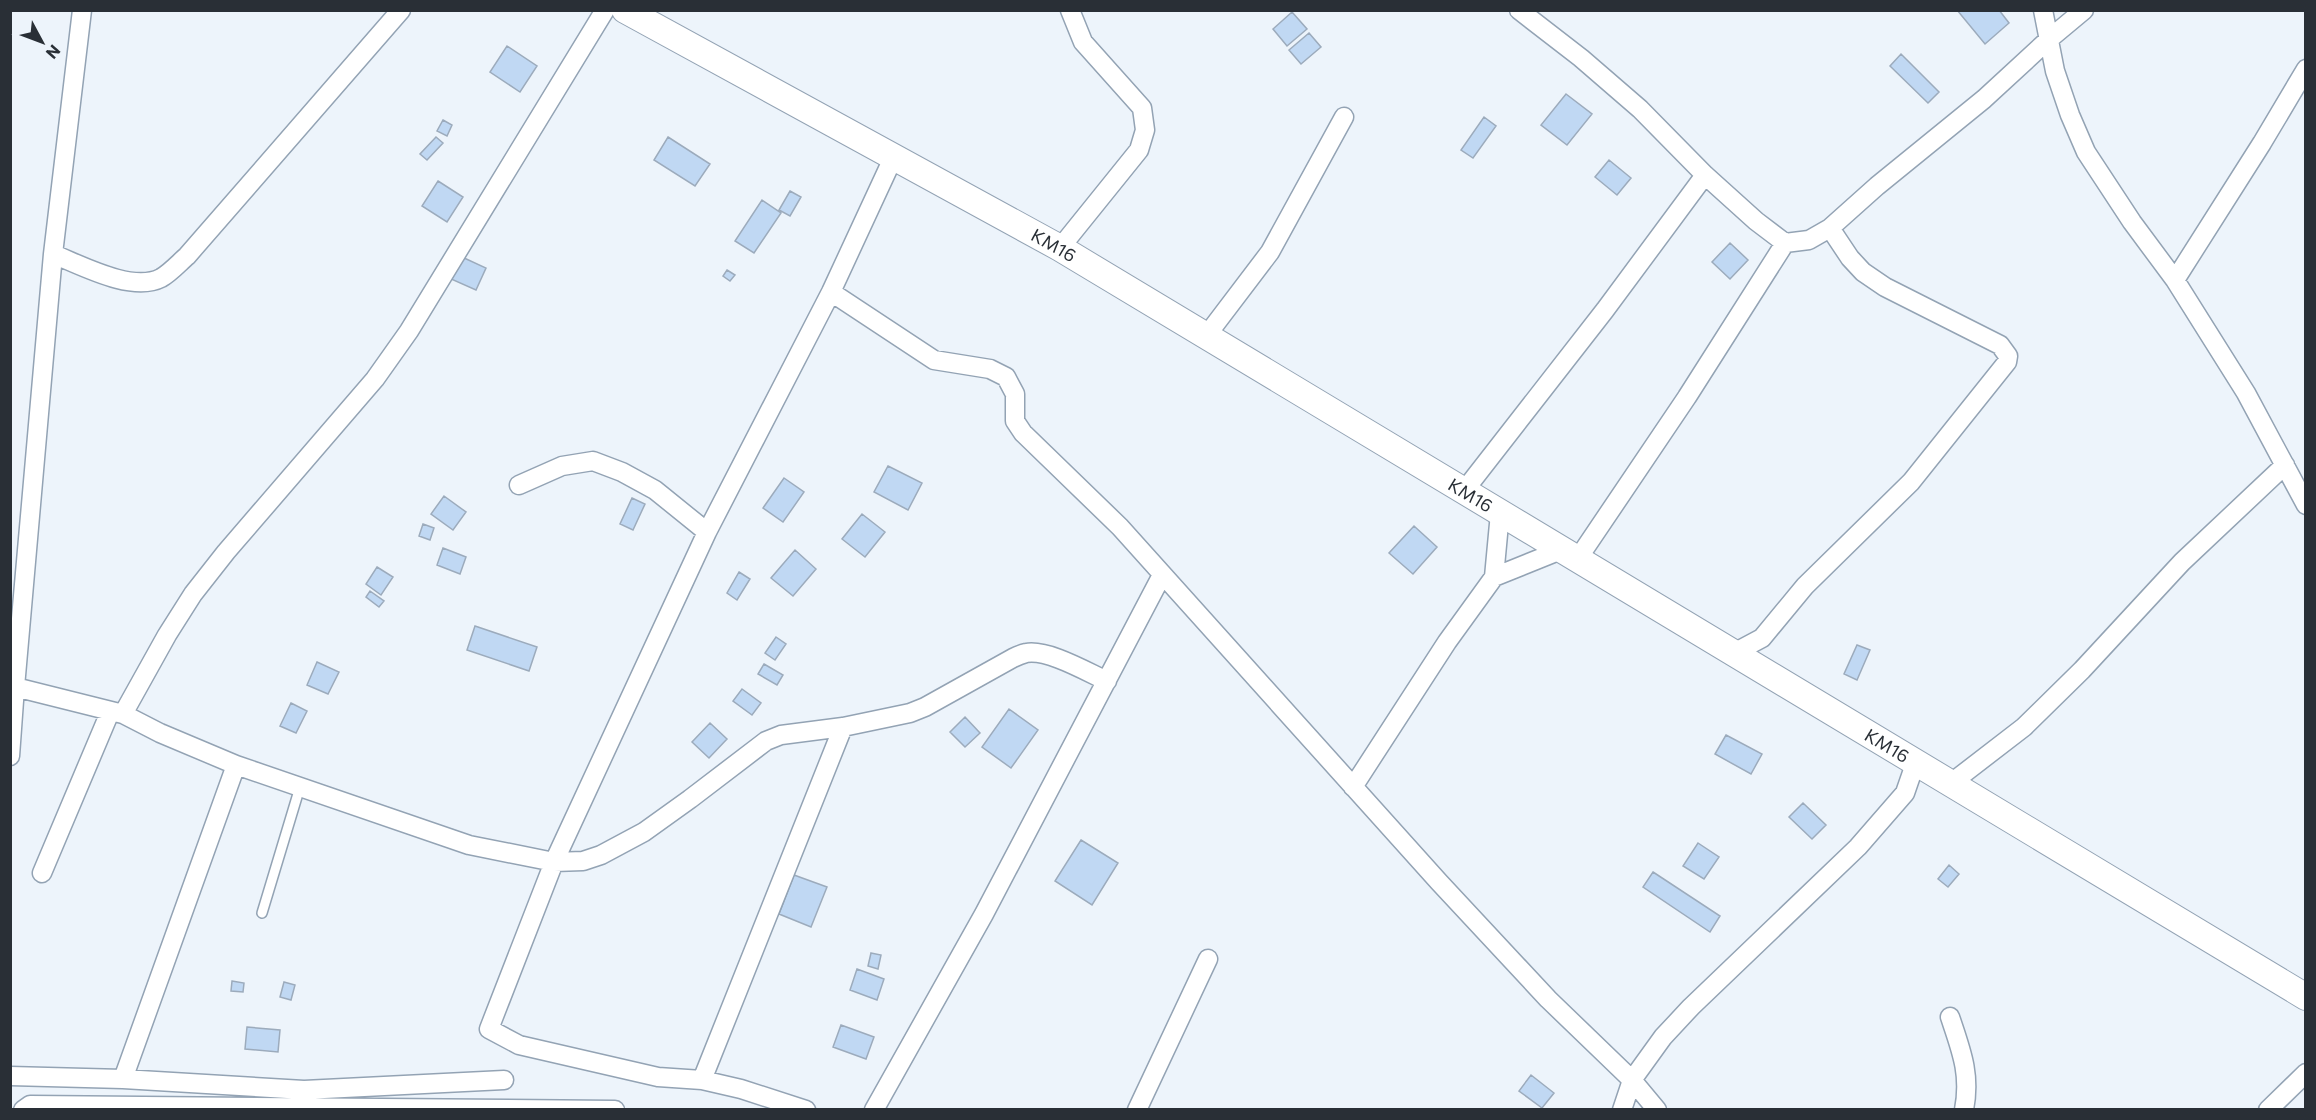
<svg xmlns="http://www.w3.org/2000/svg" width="2316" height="1120" font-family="Commissioner,sans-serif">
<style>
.building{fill:#c0d8f3;stroke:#9cabbc;stroke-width:1.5}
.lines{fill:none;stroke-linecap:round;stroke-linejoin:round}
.lane-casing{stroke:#93a3b4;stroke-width:12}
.street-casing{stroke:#93a3b4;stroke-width:21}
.secondary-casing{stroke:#93a3b4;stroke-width:28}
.lane{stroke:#fff;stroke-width:9}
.street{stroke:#fff;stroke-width:18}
.secondary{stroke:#fff;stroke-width:26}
.labels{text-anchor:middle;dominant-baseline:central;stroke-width:6;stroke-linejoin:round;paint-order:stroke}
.street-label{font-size:18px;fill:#292f36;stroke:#edf4fb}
</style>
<rect width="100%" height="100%" fill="#edf4fb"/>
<path class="building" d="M 1957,10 L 1999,10 L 2009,23 L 1985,44 Z
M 1292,12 L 1307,29 L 1287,46 L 1273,29 Z
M 1309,33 L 1321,47 L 1301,64 L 1289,50 Z
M 507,46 L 537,66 L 520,92 L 490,72 Z
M 1901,54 L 1939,92 L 1928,103 L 1890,66 Z
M 1566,94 L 1592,114 L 1567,145 L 1541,125 Z
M 1484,117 L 1496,126 L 1473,158 L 1461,150 Z
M 443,120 L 452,125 L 447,136 L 437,131 Z
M 436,137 L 443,143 L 427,160 L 420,154 Z
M 668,137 L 710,164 L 695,186 L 654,160 Z
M 1609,160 L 1631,178 L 1617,195 L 1595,177 Z
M 438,181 L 463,197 L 447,222 L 422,206 Z
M 790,191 L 801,197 L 790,216 L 779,210 Z
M 762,200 L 781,213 L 754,253 L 735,241 Z
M 1730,243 L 1748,260 L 1730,279 L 1712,262 Z
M 462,257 L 486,268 L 476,290 L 451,279 Z
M 727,270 L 735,275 L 730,281 L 723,276 Z
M 888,466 L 922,483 L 908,510 L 874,492 Z
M 784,478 L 804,492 L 783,522 L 763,508 Z
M 444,496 L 466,512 L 453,530 L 431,514 Z
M 632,498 L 645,504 L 633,530 L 620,524 Z
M 862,514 L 885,532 L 865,557 L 842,539 Z
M 423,524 L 434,528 L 430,540 L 419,536 Z
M 1414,526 L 1437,547 L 1413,574 L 1389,553 Z
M 443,548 L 466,557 L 460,574 L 437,565 Z
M 795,550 L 816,569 L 793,596 L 771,578 Z
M 377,567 L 393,577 L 381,595 L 366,584 Z
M 739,572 L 750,579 L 737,600 L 727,593 Z
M 370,591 L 384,601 L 379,607 L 366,597 Z
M 475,626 L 537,647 L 529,671 L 467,650 Z
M 776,637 L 786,644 L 775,660 L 765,653 Z
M 1857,645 L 1870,650 L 1857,680 L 1844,674 Z
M 317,662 L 339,672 L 328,694 L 307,685 Z
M 764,664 L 783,675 L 777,685 L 758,674 Z
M 742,689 L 761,703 L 752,715 L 733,701 Z
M 291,703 L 307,711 L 296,733 L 280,726 Z
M 1009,709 L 1038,730 L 1011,768 L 982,747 Z
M 965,717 L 980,733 L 965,747 L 950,732 Z
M 710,723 L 727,739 L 709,758 L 692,742 Z
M 1726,735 L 1762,754 L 1751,774 L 1715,754 Z
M 1803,803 L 1826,825 L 1812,839 L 1789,817 Z
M 1081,840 L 1118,863 L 1092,905 L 1055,881 Z
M 1698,843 L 1719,857 L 1704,879 L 1683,866 Z
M 1949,865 L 1959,874 L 1948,887 L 1938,879 Z
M 1653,872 L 1720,916 L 1710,932 L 1643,887 Z
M 794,875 L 827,887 L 811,927 L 779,914 Z
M 871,953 L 881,955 L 878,969 L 868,966 Z
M 857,969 L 884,979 L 877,1000 L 850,990 Z
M 232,981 L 244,983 L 243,992 L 231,991 Z
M 284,982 L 295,985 L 291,1000 L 280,997 Z
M 841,1025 L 874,1037 L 866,1059 L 833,1047 Z
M 247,1027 L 280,1030 L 278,1052 L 245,1049 Z
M 1531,1075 L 1554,1093 L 1542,1108 L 1519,1091 Z"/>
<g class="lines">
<g class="lane-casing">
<path id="lane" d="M 262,913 L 300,787"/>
</g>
<g class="street-casing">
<path id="street" d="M 605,10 L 409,331 L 375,379 L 226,552 L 193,594 L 167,635 L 123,714 L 160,733 L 236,765 L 469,845 L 554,862 L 583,861 L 601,855 L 644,832 L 690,799 L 766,741 L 781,735 L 843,727 L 910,713 L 925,707 L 1013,658 C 1017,656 1022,654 1026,653 C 1048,649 1087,672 1107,681
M 1519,10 L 1581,58 L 1640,109 L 1705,175 L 1756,221 L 1785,243 L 1809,240 L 1830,228 L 1877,186 L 1984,99 L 2048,40 L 2084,10
M 2043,10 L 2055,71 L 2070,115 L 2086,152 L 2132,222 L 2175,280 L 2246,393 L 2306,505
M 1060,248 L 1139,150 L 1145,130 L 1142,108 L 1083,42 L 1070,10
M 53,254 C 81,265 132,293 161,278 C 170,273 179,263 187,256 L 401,10
M 2175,280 L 2262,143 L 2306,69
M 831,292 L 934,360 L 990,369 L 1006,377 L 1015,394 L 1015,421 L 1023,433 L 1120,527 L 1439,882 L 1548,999 L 1632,1080 L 1657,1110
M 1207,335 L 1270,252 L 1344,117
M 519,485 L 562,466 L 593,461 L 622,472 L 655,490 L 707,532
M 1464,491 L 1605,310 L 1705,175
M 1577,560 L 1687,397 L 1785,243
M 1494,577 L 1561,550
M 1732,654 L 1762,638 L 1805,586 L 1911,482 L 2007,362 L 2008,356 L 2000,345 L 1885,287 L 1863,272 L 1850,258 L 1830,228
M 15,687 L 53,254 L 82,10
M 10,756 L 15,687 L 123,714
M 1950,784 L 2024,727 L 2082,670 L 2182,562 L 2285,465
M 1353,787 L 1447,642 L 1494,577 L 1500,513
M 42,873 L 110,712
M 1950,1017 C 1961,1050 1971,1074 1964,1110
M 10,1076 L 123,1079 L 304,1090 L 504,1080
M 123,1079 L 236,765
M 702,1080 L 843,727
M 23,1110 L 30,1105 L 615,1110
M 806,1110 L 741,1089 L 702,1080 L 658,1077 L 519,1045 L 489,1029 L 554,862 L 707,532 L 831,292 L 894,156
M 874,1110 L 984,914 L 1162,575
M 1137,1110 L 1208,959
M 1622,1110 L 1632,1080 L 1663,1037 L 1691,1007 L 1858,847 L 1905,793 L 1915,764
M 2268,1110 L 2306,1073"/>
</g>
<g class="secondary-casing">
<g id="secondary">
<path id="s1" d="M 625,10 L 1060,248 L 2306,997"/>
</g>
</g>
<use href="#lane" class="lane"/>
<use href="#street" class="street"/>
<use href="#secondary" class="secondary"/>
</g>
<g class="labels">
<g class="street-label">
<text stroke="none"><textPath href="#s1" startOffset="489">KM16</textPath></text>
<text stroke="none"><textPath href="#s1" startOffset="975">KM16</textPath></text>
<text stroke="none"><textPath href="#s1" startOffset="1461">KM16</textPath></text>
</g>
</g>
<rect width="2316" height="1120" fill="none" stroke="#292f36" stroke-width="24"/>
<g transform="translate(42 42) rotate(131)" stroke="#edf4fb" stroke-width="4.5" paint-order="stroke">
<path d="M0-4.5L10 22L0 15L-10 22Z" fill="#292f36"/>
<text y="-9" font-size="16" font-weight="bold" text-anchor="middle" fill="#292f36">N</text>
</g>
</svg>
